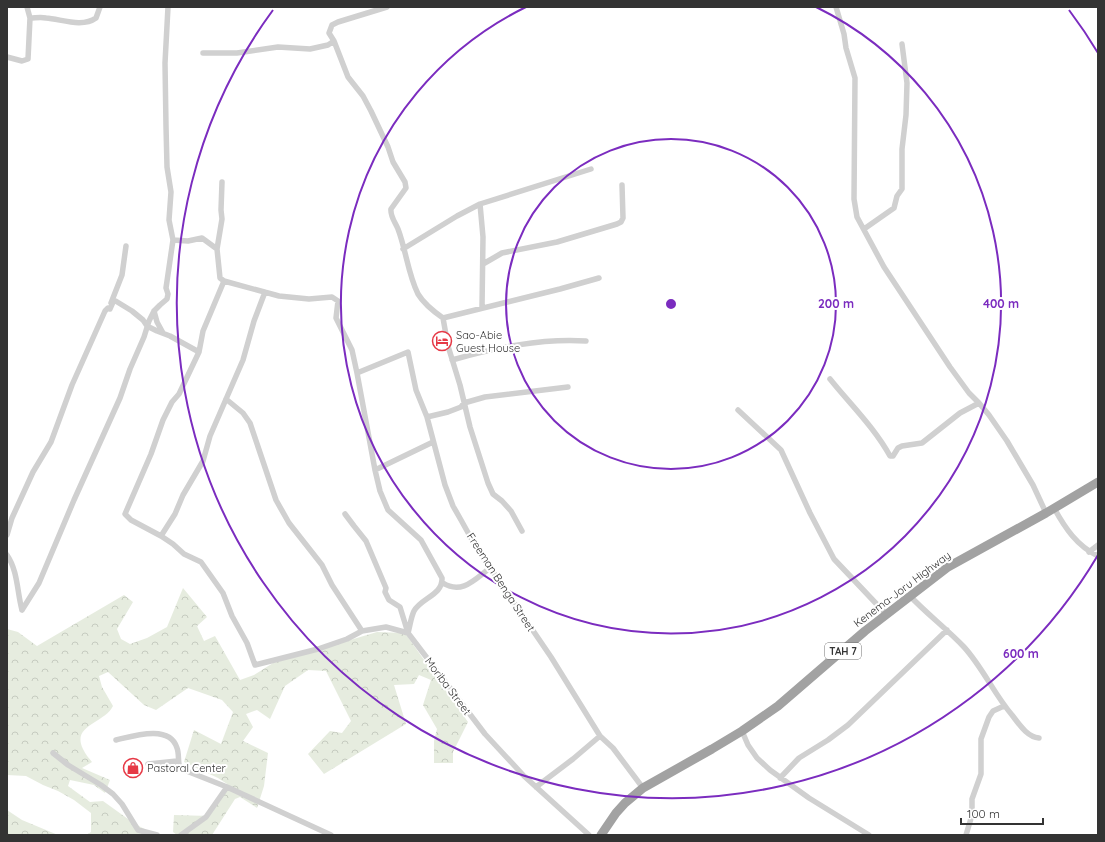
<svg xmlns="http://www.w3.org/2000/svg" width="1105" height="842" font-family="Quicksand,sans-serif">
<style>
.forest{fill:url(#forest-crowns)}
.lines{fill:none;stroke-linecap:round;stroke-linejoin:round}
.minor{stroke:#d0d0d0;stroke-width:5.5}
.trunk{stroke:#a2a2a2;stroke-width:9}
.ring{fill:none;stroke:#7b2cbf;stroke-width:2}
.labels{text-anchor:middle;dominant-baseline:central;stroke-width:4;stroke-linejoin:round;paint-order:stroke}
.shield{fill:#fff;stroke:#707070;stroke-width:1}
.shield-label{font-size:10px;font-weight:bold;fill:#333}
.poi-label{font-size:11px;fill:#333;stroke:#fff;text-anchor:start}
.street-label{font-size:11px;fill:#333;stroke:#fff}
.centre{fill:#7b2cbf;stroke:#fff;stroke-width:2}
.ring-label{font-size:12px;text-anchor:middle;font-weight:bold;fill:#7b2cbf;stroke:#fff;stroke-width:4;stroke-linejoin:round;paint-order:stroke}
</style>
<defs>
<pattern id="forest-crowns" width="20" height="18" patternUnits="userSpaceOnUse"><rect width="20" height="18" fill="#e6ecdf"/><path d="M2 6a3 3 0 1 1 6 0M12 15a3 3 0 1 1 6 0" fill="none" stroke="#c6cbc0"/></pattern>
</defs>
<rect width="100%" height="100%" fill="#fff"/>
<path class="forest" d="M 183,588 L 207,617 L 197,626 L 204,641 L 215,636 L 240,680 L 254,675 L 273,663 L 377,632 L 405,633 L 468,722 L 453,752 L 453,763 L 434,763 L 434,741 L 437,729 L 423,705 L 431,680 L 419,675 L 414,684 L 394,685 L 406,724 L 324,774 L 308,754 L 330,731 L 342,733 L 351,721 L 326,671 L 308,670 L 285,686 L 270,719 L 257,710 L 246,714 L 253,727 L 243,741 L 268,753 L 264,786 L 257,808 L 240,797 L 235,799 L 212,835 L 177,835 L 173,832 L 174,815 L 209,816 L 230,786 L 218,778 L 184,762 L 194,730 L 221,744 L 233,712 L 222,700 L 188,688 L 156,710 L 144,705 L 108,672 L 99,676 L 102,687 L 113,706 C 105,723 71,725 83,749 C 85,754 89,758 92,762 L 82,768 L 110,780 L 105,793 L 94,785 L 70,780 L 68,786 L 90,802 L 103,801 L 135,824 L 156,835 L 86,835 L 91,832 L 91,813 L 74,800 L 58,791 L 43,785 L 26,776 L 7,775 L 7,629 L 18,632 L 37,646 L 124,595 L 133,602 L 117,629 L 121,639 L 130,644 L 147,638 L 167,627 Z
M 7,810 L 22,820 L 58,835 L 7,835 Z"/>
<g class="lines">
<path class="minor" d="M 387,7 L 338,22 L 332,25 L 329,33 L 334,41 L 348,77 L 363,96 L 371,111 L 388,147 L 393,162 L 405,182 L 406,188 L 391,209 C 390,216 395,222 398,229 C 406,250 408,274 418,294 C 424,304 433,311 443,318 L 448,346 L 460,385 L 470,427 L 488,483 L 493,494 L 502,501 L 511,511 L 522,531
M 836,7 L 844,34 L 846,48 L 855,78 L 854,199 L 857,217 L 884,267 L 950,367 L 969,393 L 979,403 L 989,415 L 1007,441 L 1033,485 L 1046,513
M 30,18 C 35,18 41,17 46,18 C 61,19 82,28 96,18 L 100,7
M 203,53 L 237,53 L 278,47 L 310,49 L 328,45 L 334,41
M 7,57 L 22,61 L 28,59 L 30,18 L 27,7
M 222,182 L 221,210 L 222,219 L 217,249 L 220,278 L 224,281 L 203,331 L 199,352 L 179,394 L 172,402 L 163,420 L 151,454 L 125,514 L 131,520 L 161,536 L 173,544 L 184,554 L 201,562 L 223,593 L 232,616 L 247,643 L 255,665 L 318,649 L 347,639 L 362,631 L 386,627 L 408,633
M 480,204 L 483,237 L 482,308
M 864,229 L 894,208 L 897,196 L 902,189 L 902,149 L 906,115 L 907,83 L 902,44
M 173,240 L 188,241 L 202,238 L 217,249
M 403,249 L 457,216 L 480,204 L 591,169
M 483,264 L 502,253 L 557,242 L 617,224 L 621,222 L 623,218 L 622,185
M 224,281 L 279,296 L 309,299 L 332,297 L 338,301 L 336,318 L 352,350 L 357,373
M 111,303 L 122,275 L 126,246
M 154,311 L 157,322 L 163,333
M 443,318 L 560,289 L 599,278
M 452,360 C 495,348 541,338 586,341
M 830,379 C 850,404 874,427 890,456 L 893,456 L 898,448 L 902,446 L 922,443 L 960,413 L 979,403
M 226,399 L 243,413 L 250,423 L 276,500 L 289,523 L 322,565 L 332,585 L 362,631
M 738,410 L 781,450 L 810,513 L 834,559 L 886,614
M 427,417 L 448,412 L 461,407 L 464,403 L 485,397 L 568,387
M 375,470 L 433,442
M 1054,508 C 1065,528 1077,546 1098,556
M 345,514 L 354,526 L 366,541 L 386,588 L 385,592 L 389,600 L 400,607 L 408,633 L 485,734 L 524,776 L 589,835
M 7,535 L 12,518 L 33,472 L 51,442 L 72,385 L 105,311 L 108,308 L 110,309 L 114,300 L 132,311 L 143,320 L 147,326 L 157,331 L 170,336 L 199,352
M 161,536 L 175,514 L 183,495 L 203,461 L 210,436 L 243,360 L 254,321 L 265,292
M 1089,552 L 1098,545
M 7,555 C 18,571 17,592 22,610
M 443,583 C 462,595 475,579 490,568
M 910,596 C 927,614 947,629 964,647 C 983,668 994,694 1012,715 C 1019,724 1027,737 1039,738
M 22,610 L 39,583 L 74,500 L 120,398 L 130,369 L 144,337 L 149,321 L 154,311 L 160,305 L 167,299 L 168,294 L 166,288 L 173,240 L 169,220 L 171,192 L 167,167 L 166,126 L 165,63 L 168,7
M 408,633 C 410,626 411,617 414,611 C 421,598 443,595 442,578 L 421,540 L 388,510 L 380,491 L 375,470 L 357,373 L 408,352 L 416,390 L 427,417 L 445,485 L 453,506 L 461,520 L 476,547 L 551,657 L 600,736 L 613,748 L 643,788
M 742,731 L 748,745 L 757,758 L 770,770 L 809,798 L 869,835
M 116,740 C 133,736 170,724 177,748 C 179,753 178,759 179,764
M 53,753 L 68,765 L 101,785 L 113,794 L 122,804 L 138,830 L 157,835
M 148,764 L 177,761 L 179,768 L 227,787 L 331,835
M 780,778 L 799,758 L 828,740 L 848,725 L 947,630
M 536,787 L 573,759 L 600,736
M 181,835 L 206,817 L 227,787
M 966,835 L 972,815 L 972,799 L 981,774 L 981,739 L 989,717 L 993,711 L 1004,706"/>
<path class="trunk" d="M 601,835 L 616,813 L 625,803 L 643,788 L 712,749 L 742,731 L 778,706 L 865,631 L 948,567 L 1046,513 L 1098,482"/>
</g>
<g class="ring">
<circle cx="671" cy="304" r="165"/>
<path d="M816 7A330 330 0 1 1 526 7"/>
<path d="M1098 555A495 495 0 1 1 273 10M1069 10A495 495 0 0 1 1098 53"/>
</g>
<defs>
<g id="hotel-ring" transform="scale(1)"><circle r="9.5" fill="#fff" stroke="#e63946" stroke-width="1.5"/><path d="M-6-4.5h1.5V1H6V5H4.5V3h-9V5H-6ZM-4 0a1.8 1.8 0 1 1 3.6 0ZM.5 0V-2.5h3Q6-2.5 6 0Z" fill="#e63946"/></g>
<g id="shop-ring" transform="scale(1)"><circle r="9.5" fill="#fff" stroke="#e63946" stroke-width="1.5"/><path d="M-5-2.5h2.3a2.7 3.5 0 0 1 5.4 0H5L5.5 6h-11ZM-1.5-2.5h3a1.5 2.3 0 0 0-3 0Z" fill="#e63946"/></g>
</defs>
<g fill-rule="evenodd">
<use href="#hotel-ring" x="442" y="341"/>
<use href="#shop-ring" x="133" y="768"/>
</g>
<g class="labels">
<rect class="shield" x="825" y="643" width="36" height="16" rx="3"/>
<g class="shield-label">
<text x="843" y="651">TAH 7</text>
</g>
<g class="poi-label">
<text x="456" y="335">Sao-Abie<tspan x="456" dy="13">Guest House</tspan></text>
<text x="147" y="768">Pastoral Center</text>
</g>
<g class="street-label">
<text transform="translate(501 582) rotate(57)">Freeman Benga Street</text>
<text transform="translate(902 589) rotate(-37)">Kenema-Joru Highway</text>
<text transform="translate(448 686) rotate(53)">Moriba Street</text>
</g>
</g>
<circle cx="671" cy="304" r="6" class="centre"/>
<g class="ring-label">
<text x="836" y="308">200 m</text>
<text x="1001" y="308">400 m</text>
<text x="1021" y="658">600 m</text>
</g>
<rect width="1105" height="842" fill="none" stroke="#333333" stroke-width="16"/>
<path d="M961 818v6h82v-6" fill="none" stroke="#333333" stroke-width="2"/>
<text x="967" y="818" font-size="12" fill="#333333" stroke="#ffffff" stroke-width="3" paint-order="stroke">100 m</text>
</svg>
